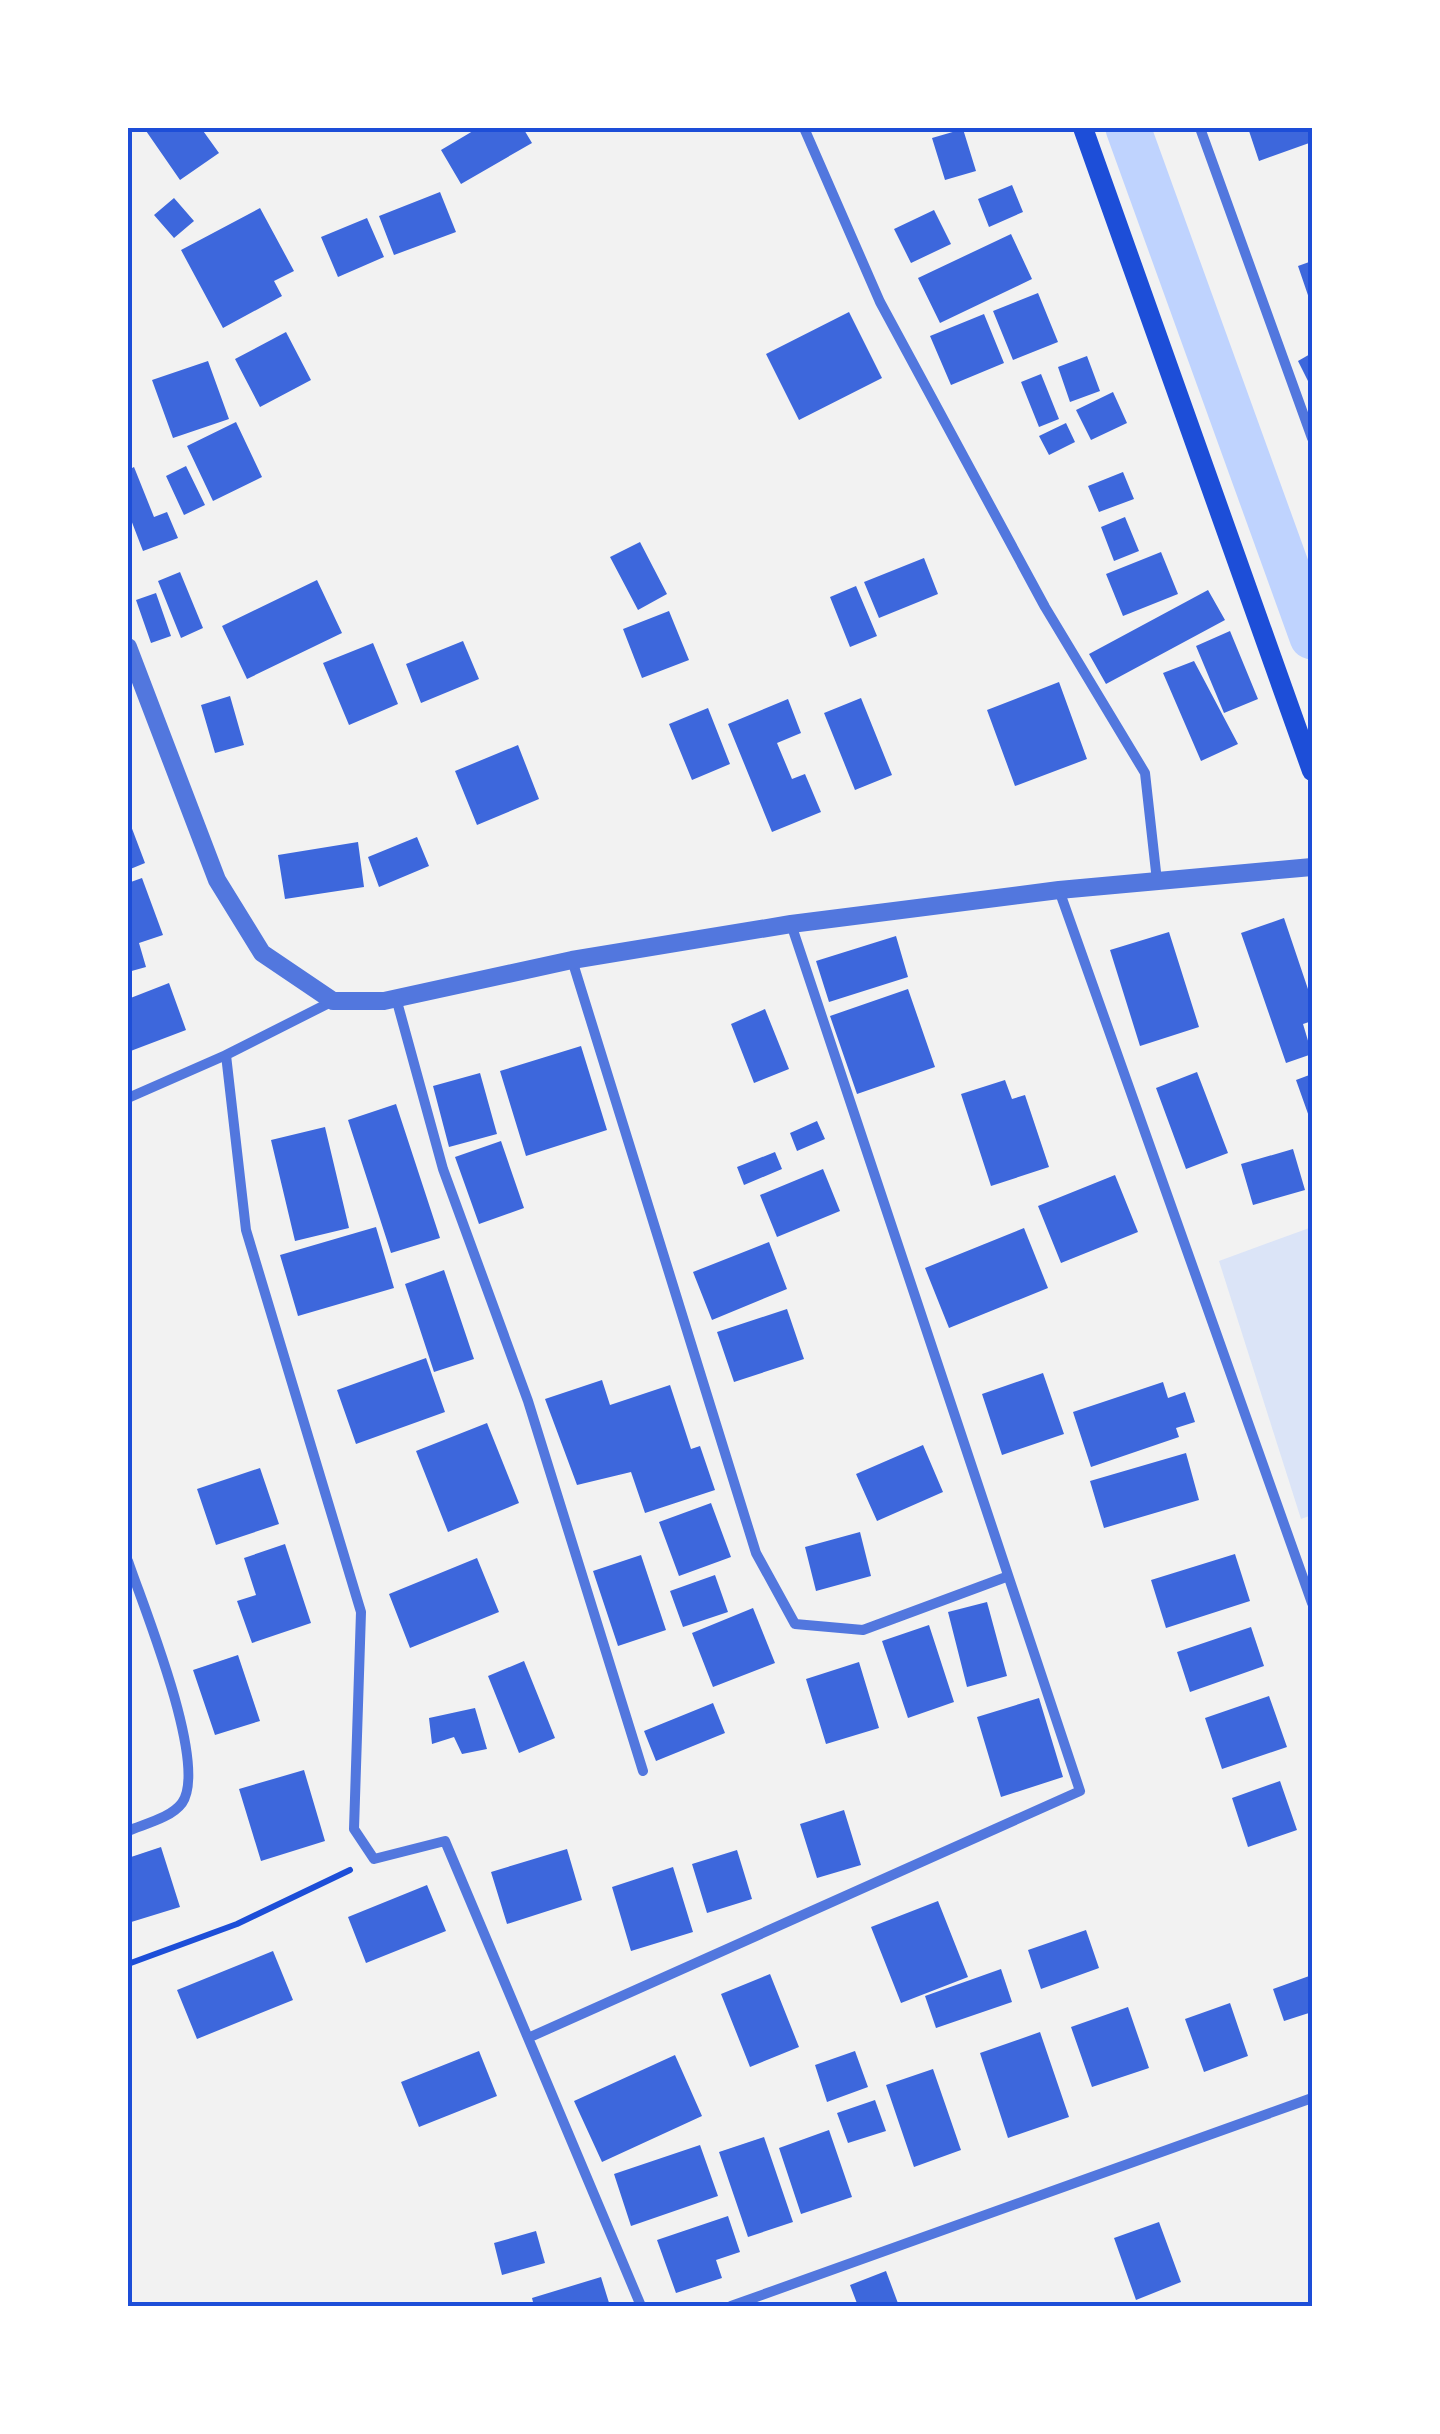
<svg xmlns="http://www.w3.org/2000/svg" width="1440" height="2434" font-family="Mulish,sans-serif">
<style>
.green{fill:#dbe4f7}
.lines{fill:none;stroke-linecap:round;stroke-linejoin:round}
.canal{stroke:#bfd3fe;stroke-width:45}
.building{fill:#3d67dc}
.path{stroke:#1d4ed8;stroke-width:6}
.minor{stroke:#5277de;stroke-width:10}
.tertiary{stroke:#5277de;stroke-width:18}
.secondary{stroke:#1d4ed8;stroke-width:20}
.neatline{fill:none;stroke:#1d4ed8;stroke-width:4}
</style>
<rect width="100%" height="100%" fill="#f2f2f2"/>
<path class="green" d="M 1312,1227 L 1312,1515 L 1301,1519 L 1219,1261 Z"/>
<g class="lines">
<path class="canal" d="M 1128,128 L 1312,637"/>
</g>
<path class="building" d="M 144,128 L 201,128 L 219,153 L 180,180 Z
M 478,128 L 523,128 L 532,143 L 461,184 L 441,150 Z
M 1248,128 L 1312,128 L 1312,142 L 1259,161 Z
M 963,129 L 976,171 L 945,180 L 932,138 Z
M 1012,185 L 1023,212 L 989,227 L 978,199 Z
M 440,192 L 456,232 L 394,255 L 379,216 Z
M 174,198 L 194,221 L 174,238 L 154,215 Z
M 260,208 L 294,271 L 274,281 L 282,296 L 223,328 L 181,250 Z
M 934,210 L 951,244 L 911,263 L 894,229 Z
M 367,218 L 384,257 L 338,277 L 321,237 Z
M 1011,234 L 1032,279 L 940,323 L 918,278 Z
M 1312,261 L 1312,307 L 1298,266 Z
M 1038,293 L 1058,342 L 1013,360 L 993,311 Z
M 849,312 L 882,378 L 799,420 L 766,354 Z
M 984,314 L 1004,363 L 951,385 L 930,336 Z
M 286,332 L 311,380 L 260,407 L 235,359 Z
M 1312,353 L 1312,389 L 1298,361 Z
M 1087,356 L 1100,391 L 1070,402 L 1058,367 Z
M 208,361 L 229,419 L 173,438 L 152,380 Z
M 1041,374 L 1059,419 L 1039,427 L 1021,382 Z
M 1113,392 L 1127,423 L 1091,440 L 1076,410 Z
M 236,422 L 262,477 L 213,501 L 187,446 Z
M 1066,423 L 1075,442 L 1049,455 L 1039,436 Z
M 186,466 L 205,505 L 184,515 L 166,476 Z
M 134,467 L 154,517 L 167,512 L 178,538 L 143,551 L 128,512 L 128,470 Z
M 1123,472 L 1134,499 L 1099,512 L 1088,486 Z
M 1125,517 L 1139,551 L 1114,561 L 1101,527 Z
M 640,542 L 667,594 L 638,610 L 610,557 Z
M 1161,552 L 1178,594 L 1123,616 L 1106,574 Z
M 924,558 L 938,594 L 879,618 L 864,582 Z
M 180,572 L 203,628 L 181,638 L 158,581 Z
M 317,580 L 342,633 L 247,679 L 222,626 Z
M 856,586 L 877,636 L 850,647 L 830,597 Z
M 1208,590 L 1225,620 L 1106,684 L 1089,654 Z
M 156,593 L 171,636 L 151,643 L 136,600 Z
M 669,611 L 689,660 L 642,678 L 623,629 Z
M 1230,631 L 1258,699 L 1224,713 L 1196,646 Z
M 463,641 L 479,679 L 421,703 L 406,664 Z
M 373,643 L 398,704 L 349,725 L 323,663 Z
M 1194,661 L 1238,744 L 1201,761 L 1163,673 Z
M 1059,682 L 1087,759 L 1015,786 L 987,710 Z
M 230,696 L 244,745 L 215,753 L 201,705 Z
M 861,698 L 892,775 L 855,790 L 824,713 Z
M 788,699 L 801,733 L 777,743 L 792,779 L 805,774 L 821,812 L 772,832 L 728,724 Z
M 708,708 L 730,764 L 692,780 L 669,724 Z
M 518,745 L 539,799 L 477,825 L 455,771 Z
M 128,818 L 145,863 L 128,870 Z
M 417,837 L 429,866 L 379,887 L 368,857 Z
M 358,842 L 364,887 L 285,899 L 278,855 Z
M 142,878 L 163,935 L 139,943 L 146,967 L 128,972 L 128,883 Z
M 1284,918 L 1312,1001 L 1312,1021 L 1303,1024 L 1312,1054 L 1286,1063 L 1241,933 Z
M 1169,932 L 1199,1027 L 1140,1046 L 1110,950 Z
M 896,936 L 908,977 L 829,1002 L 816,961 Z
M 169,983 L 186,1030 L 128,1052 L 128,999 Z
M 908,989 L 935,1067 L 857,1094 L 830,1016 Z
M 765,1009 L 789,1069 L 754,1083 L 731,1024 Z
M 581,1046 L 607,1130 L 526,1156 L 500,1071 Z
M 1197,1072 L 1228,1153 L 1186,1169 L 1156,1088 Z
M 480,1073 L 497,1134 L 449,1147 L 433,1086 Z
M 1312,1074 L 1312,1125 L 1296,1080 Z
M 1005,1080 L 1012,1099 L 1025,1095 L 1049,1167 L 991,1186 L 961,1094 Z
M 396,1104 L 440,1238 L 391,1253 L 348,1120 Z
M 817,1121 L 825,1139 L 797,1151 L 790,1133 Z
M 325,1127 L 349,1228 L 295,1241 L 271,1140 Z
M 501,1141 L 524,1208 L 479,1224 L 455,1157 Z
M 1293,1149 L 1305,1190 L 1253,1205 L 1241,1164 Z
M 775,1152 L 782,1169 L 744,1185 L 737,1167 Z
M 823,1169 L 840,1211 L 777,1237 L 760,1195 Z
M 1115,1175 L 1138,1232 L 1061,1263 L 1038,1206 Z
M 376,1227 L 394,1288 L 298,1316 L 280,1255 Z
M 1024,1228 L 1048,1288 L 949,1328 L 925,1268 Z
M 769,1242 L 787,1289 L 712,1320 L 693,1272 Z
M 444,1270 L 474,1359 L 434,1372 L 405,1284 Z
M 787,1309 L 804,1359 L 734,1382 L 717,1332 Z
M 426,1358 L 445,1412 L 356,1444 L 337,1390 Z
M 1043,1373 L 1064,1434 L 1002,1455 L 982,1394 Z
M 602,1380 L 610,1405 L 670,1385 L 691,1449 L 700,1446 L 715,1490 L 645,1513 L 631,1472 L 577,1485 L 545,1399 Z
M 1163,1382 L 1168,1398 L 1185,1392 L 1195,1422 L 1176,1428 L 1179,1437 L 1091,1467 L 1073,1412 Z
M 487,1423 L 519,1503 L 448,1532 L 416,1451 Z
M 923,1445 L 943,1492 L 877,1521 L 856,1474 Z
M 1186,1453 L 1199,1500 L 1104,1528 L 1090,1481 Z
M 260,1468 L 279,1524 L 216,1545 L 197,1489 Z
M 711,1503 L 731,1557 L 679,1576 L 659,1522 Z
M 860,1532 L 871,1576 L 816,1591 L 805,1547 Z
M 285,1544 L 311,1623 L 252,1643 L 237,1601 L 256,1595 L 244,1558 Z
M 1235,1554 L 1250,1601 L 1166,1628 L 1151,1580 Z
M 641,1555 L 666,1630 L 618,1646 L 593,1571 Z
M 477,1558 L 499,1612 L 410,1648 L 389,1594 Z
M 715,1575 L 728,1612 L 683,1627 L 670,1591 Z
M 987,1602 L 1007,1676 L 967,1687 L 948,1612 Z
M 753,1608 L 775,1663 L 713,1687 L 692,1633 Z
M 929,1625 L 954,1702 L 908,1718 L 882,1641 Z
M 1251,1627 L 1264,1666 L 1190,1692 L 1177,1652 Z
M 238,1655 L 260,1721 L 215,1735 L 193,1670 Z
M 524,1661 L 555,1738 L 519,1753 L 488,1676 Z
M 859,1662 L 879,1728 L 826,1744 L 806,1679 Z
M 1269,1696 L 1287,1747 L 1222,1769 L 1205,1718 Z
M 1039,1698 L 1063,1777 L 1001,1797 L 977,1717 Z
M 713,1703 L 725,1733 L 656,1761 L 644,1731 Z
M 475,1708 L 487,1749 L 462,1754 L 454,1737 L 432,1744 L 429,1718 Z
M 304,1770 L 325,1841 L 261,1861 L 239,1789 Z
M 1280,1781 L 1297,1830 L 1248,1847 L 1232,1798 Z
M 844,1810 L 861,1865 L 817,1878 L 800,1824 Z
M 161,1847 L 180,1907 L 128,1923 L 128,1858 Z
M 567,1849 L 582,1900 L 507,1924 L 491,1872 Z
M 737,1850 L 752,1899 L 707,1913 L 692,1864 Z
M 673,1867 L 693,1932 L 631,1951 L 612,1887 Z
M 427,1885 L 446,1931 L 366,1963 L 348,1917 Z
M 938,1901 L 968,1977 L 901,2003 L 871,1927 Z
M 1086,1930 L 1099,1968 L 1041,1989 L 1028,1950 Z
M 273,1951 L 293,2000 L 197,2039 L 177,1990 Z
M 1001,1969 L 1012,2002 L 936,2028 L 925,1996 Z
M 770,1974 L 799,2047 L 750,2067 L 721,1994 Z
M 1312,1975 L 1312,2012 L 1284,2021 L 1273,1989 Z
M 1230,2003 L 1248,2056 L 1204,2072 L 1185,2019 Z
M 1128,2007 L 1149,2068 L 1092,2087 L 1071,2027 Z
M 1040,2032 L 1069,2117 L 1008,2138 L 980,2053 Z
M 479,2051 L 497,2096 L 419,2127 L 401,2082 Z
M 855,2051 L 868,2087 L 827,2102 L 815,2065 Z
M 675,2055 L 702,2116 L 602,2162 L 574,2101 Z
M 933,2069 L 961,2150 L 914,2167 L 886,2085 Z
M 875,2100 L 886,2131 L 848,2143 L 837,2113 Z
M 829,2130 L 852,2197 L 801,2214 L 779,2148 Z
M 764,2137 L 793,2222 L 748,2237 L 719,2152 Z
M 700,2145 L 718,2196 L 631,2226 L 614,2174 Z
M 728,2216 L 740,2252 L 716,2260 L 722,2278 L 676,2293 L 657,2240 Z
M 1159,2222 L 1181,2282 L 1136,2300 L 1114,2238 Z
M 536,2231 L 545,2263 L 502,2275 L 494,2243 Z
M 886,2271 L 899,2306 L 858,2306 L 850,2285 Z
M 601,2277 L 610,2306 L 534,2306 L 532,2298 Z"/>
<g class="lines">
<path class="path" d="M 128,1964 L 237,1924 L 350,1870"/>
<path class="minor" d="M 804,128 L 880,302 L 1045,607 L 1145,773 L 1157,881
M 1200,128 L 1312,438
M 1059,890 L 1312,1603
M 572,960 L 756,1553 L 795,1624 L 863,1630 L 1006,1577
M 396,998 L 443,1169 L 528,1401 L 643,1771
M 226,1055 L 246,1230 L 361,1612 L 354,1829 L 374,1859 L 445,1841 L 641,2306
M 128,1098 L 226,1055 L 333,1001
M 128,1561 C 143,1606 209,1765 182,1803 C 171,1818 144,1824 128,1831
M 528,2038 L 1080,1791 L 791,924
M 731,2306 L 1312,2098"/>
<path class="tertiary" d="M 128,647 L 217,880 L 262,953 L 333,1001 L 384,1001 L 572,960 L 791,924 L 1059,890 L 1312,867"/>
<path class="secondary" d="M 1083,128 L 1312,771"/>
</g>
<rect width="1440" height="2434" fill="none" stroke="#ffffff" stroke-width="260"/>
<rect x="130" y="130" width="1180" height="2174" class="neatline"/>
</svg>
